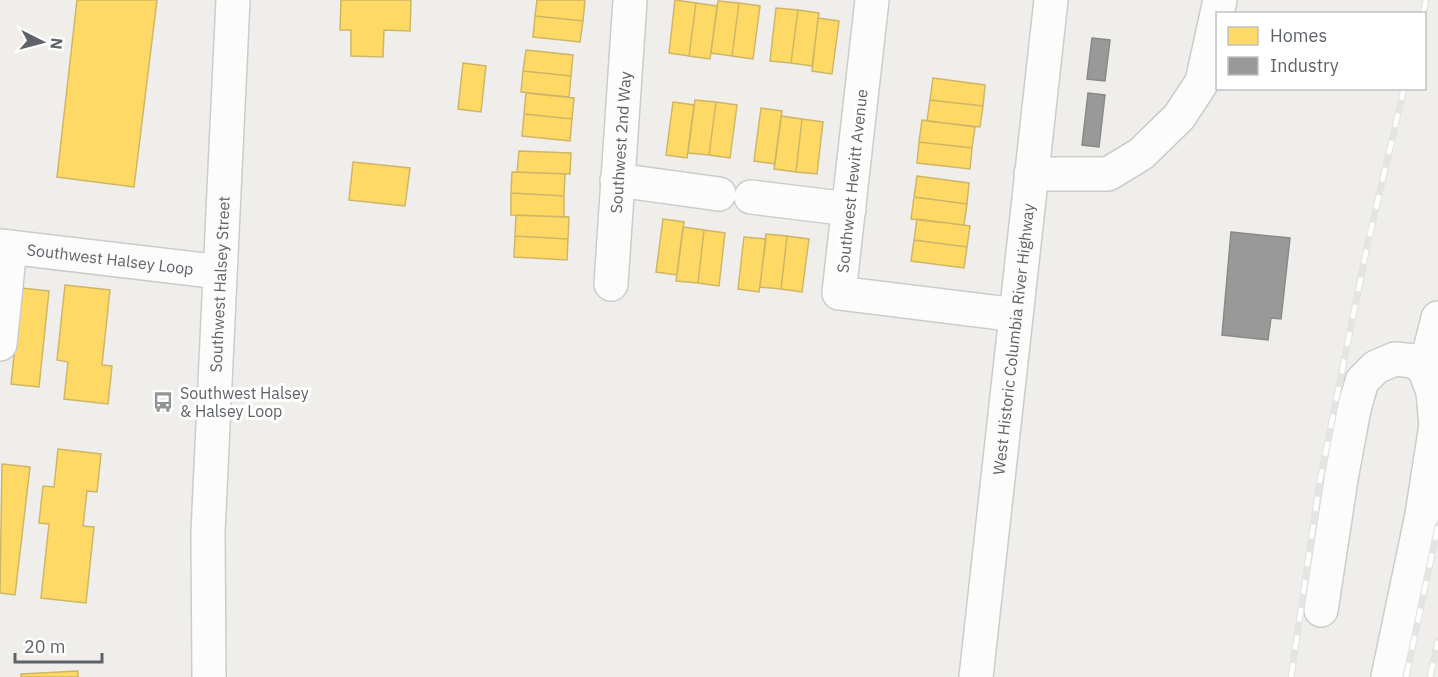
<svg xmlns="http://www.w3.org/2000/svg" width="1438" height="677" font-family="'IBM Plex Sans',sans-serif">
<style>
.homes{fill:#ffd966;stroke:#cfb667;stroke-width:1.5}
.industry{fill:#999;stroke:#88898a;stroke-width:1.5}
.lines{fill:none;stroke-linecap:round;stroke-linejoin:round}
.minor-casing{stroke:#cbcccc;stroke-width:36}
.minor{stroke:#fdfcfc;stroke-width:33}
.rail-casing{stroke:#e4e4e4;stroke-width:7}
.rail{stroke:#fff;stroke-width:4.5;stroke-dasharray:14;stroke-linecap:butt}
.labels{text-anchor:middle;dominant-baseline:central;stroke-width:6;stroke-linejoin:round;paint-order:stroke}
.street-label{font-size:16px;fill:#5f6368;stroke:#fff}
.poi-label{font-size:16px;fill:#5f6368;stroke:#fff;text-anchor:start}
</style>
<rect width="100%" height="100%" fill="#efeeea"/>
<path class="homes" d="M 77,0 L 157,0 L 134,187 L 57,177 Z
M 341,0 L 411,0 L 410,31 L 384,30 L 383,57 L 351,56 L 351,30 L 340,30 Z
M 537,0 L 585,0 L 583,21 L 535,16 Z
M 675,0 L 696,3 L 689,56 L 669,53 Z
M 718,1 L 739,3 L 732,56 L 711,53 Z
M 696,3 L 717,6 L 710,59 L 689,56 Z
M 739,3 L 760,6 L 753,59 L 732,56 Z
M 776,8 L 798,10 L 791,63 L 770,61 Z
M 798,10 L 819,13 L 812,66 L 791,63 Z
M 535,16 L 583,21 L 580,42 L 533,37 Z
M 818,18 L 839,21 L 832,74 L 812,71 Z
M 526,50 L 573,55 L 571,76 L 523,71 Z
M 463,63 L 486,66 L 481,112 L 458,109 Z
M 523,71 L 571,76 L 569,97 L 521,92 Z
M 933,78 L 985,85 L 983,106 L 930,100 Z
M 526,93 L 574,98 L 572,119 L 524,114 Z
M 695,100 L 716,102 L 709,155 L 688,153 Z
M 930,100 L 983,106 L 980,127 L 927,121 Z
M 673,102 L 694,105 L 687,158 L 666,155 Z
M 716,102 L 737,105 L 730,158 L 709,155 Z
M 761,108 L 782,111 L 775,164 L 754,161 Z
M 524,114 L 572,119 L 570,141 L 522,136 Z
M 781,116 L 802,119 L 796,172 L 774,169 Z
M 802,119 L 823,122 L 817,174 L 796,172 Z
M 922,120 L 975,127 L 972,148 L 919,142 Z
M 919,142 L 972,148 L 970,169 L 917,163 Z
M 519,151 L 571,153 L 570,174 L 517,172 Z
M 353,162 L 410,168 L 405,206 L 349,200 Z
M 512,172 L 565,174 L 564,196 L 511,193 Z
M 917,176 L 969,183 L 967,204 L 914,197 Z
M 511,193 L 564,196 L 564,217 L 511,215 Z
M 914,197 L 967,204 L 964,225 L 911,219 Z
M 516,215 L 569,217 L 568,239 L 515,236 Z
M 663,219 L 684,222 L 677,275 L 656,272 Z
M 917,219 L 970,226 L 967,247 L 914,240 Z
M 683,227 L 704,230 L 698,283 L 676,281 Z
M 704,230 L 725,233 L 719,286 L 698,283 Z
M 766,234 L 787,236 L 781,289 L 760,287 Z
M 515,236 L 568,239 L 567,260 L 514,257 Z
M 787,236 L 809,239 L 802,292 L 781,289 Z
M 744,237 L 766,239 L 759,292 L 738,289 Z
M 914,240 L 967,247 L 964,268 L 911,261 Z
M 65,285 L 110,290 L 102,365 L 112,366 L 108,404 L 64,399 L 68,362 L 57,360 Z
M 21,288 L 49,291 L 39,387 L 11,384 Z
M 58,449 L 101,454 L 97,492 L 87,491 L 83,526 L 94,527 L 86,603 L 41,598 L 49,524 L 39,523 L 43,486 L 54,487 Z
M 2,464 L 30,467 L 15,595 L 0,593 Z
M 78,671 L 78,677 L 21,677 L 21,674 Z"/>
<path class="industry" d="M 1092,38 L 1110,40 L 1105,81 L 1087,79 Z
M 1088,93 L 1105,95 L 1099,147 L 1082,145 Z
M 1231,232 L 1290,238 L 1281,319 L 1271,318 L 1268,340 L 1222,335 Z"/>
<g class="lines">
<g class="minor-casing">
<g id="minor">
<path d="M 872,0 L 839,293 L 1016,315"/>
<path d="M 1031,174 L 1108,174 L 1141,154 L 1179,117 L 1202,82 L 1220,0"/>
<path d="M 617,180 L 719,194"/>
<path d="M 751,197 L 849,209"/>
<path id="s1" d="M 0,246 L 220,272"/>
<path id="s2" d="M 611,284 L 630,0"/>
<path d="M 0,344 L 10,247"/>
<path d="M 1425,370 L 1438,318"/>
<path d="M 1321,610 L 1341,479 L 1354,409 L 1362,381 L 1376,367 L 1395,359 L 1414,361 L 1425,370 L 1433,392 L 1436,425 L 1422,515 L 1388,677"/>
<path id="s3" d="M 209,677 L 208,532 L 233,0"/>
<path id="s4" d="M 976,677 L 1051,0"/>
</g>
</g>
<use href="#minor" class="minor"/>
<g class="rail-casing">
<path id="rail" d="M 1423,14 L 1426,0
M 1291,677 L 1320,480 L 1367,247 L 1404,88
M 1406,677 L 1438,526
M 1430,677 L 1438,641"/>
</g>
<use href="#rail" class="rail"/>
</g>
<defs>
<g id="bus-bare" transform="scale(1.62)"><path d="M-5-6H5V4H4V6H2V4H-2V6H-4V4H-5ZM-3.5-4V0h7V-4ZM-3.5 1.2v1.5H-2V1.2ZM2 1.2v1.5H3.5V1.2Z" fill="#919496" stroke="#fff" stroke-width="2.5" paint-order="stroke"/></g>
</defs>
<g fill-rule="evenodd">
<use href="#bus-bare" x="163" y="402"/>
</g>
<g class="labels">
<g class="street-label">
<text stroke="none"><textPath href="#s2" startOffset="142">Southwest 2nd Way</textPath></text>
<text transform="translate(852 181) rotate(-84)">Southwest Hewitt Avenue</text>
<text stroke="none"><textPath href="#s1" startOffset="111">Southwest Halsey Loop</textPath></text>
<text stroke="none"><textPath href="#s3" startOffset="393">Southwest Halsey Street</textPath></text>
<text stroke="none"><textPath href="#s4" startOffset="340">West Historic Columbia River Highway</textPath></text>
</g>
<g class="poi-label">
<text x="180" y="393">Southwest Halsey<tspan x="180" dy="18">&amp; Halsey Loop</tspan></text>
</g>
</g>
<rect x="1216" y="12" width="210" height="78" fill="#ffffff" stroke="#bfc1c3" stroke-width="1.5"/>
<rect x="1228" y="27" width="30" height="18" fill="#ffd966" stroke="#bfc1c3" stroke-width="1.5"/>
<text x="1270" y="42" font-size="18" fill="#5f6368">Homes</text>
<rect x="1228" y="57" width="30" height="18" fill="#999999" stroke="#bfc1c3" stroke-width="1.5"/>
<text x="1270" y="72" font-size="18" fill="#5f6368">Industry</text>
<g transform="translate(42 42) rotate(96)" stroke="#ffffff" stroke-width="4.5" paint-order="stroke">
<path d="M0-4.5L10 22L0 15L-10 22Z" fill="#5f6368"/>
<text y="-9" font-size="16" font-weight="bold" text-anchor="middle" fill="#5f6368">N</text>
</g>
<path d="M15 653v9h87v-9" fill="none" stroke="#5f6368" stroke-width="3"/>
<text x="24" y="653" font-size="18" fill="#5f6368" stroke="#ffffff" stroke-width="4.5" paint-order="stroke">20 m</text>
</svg>
